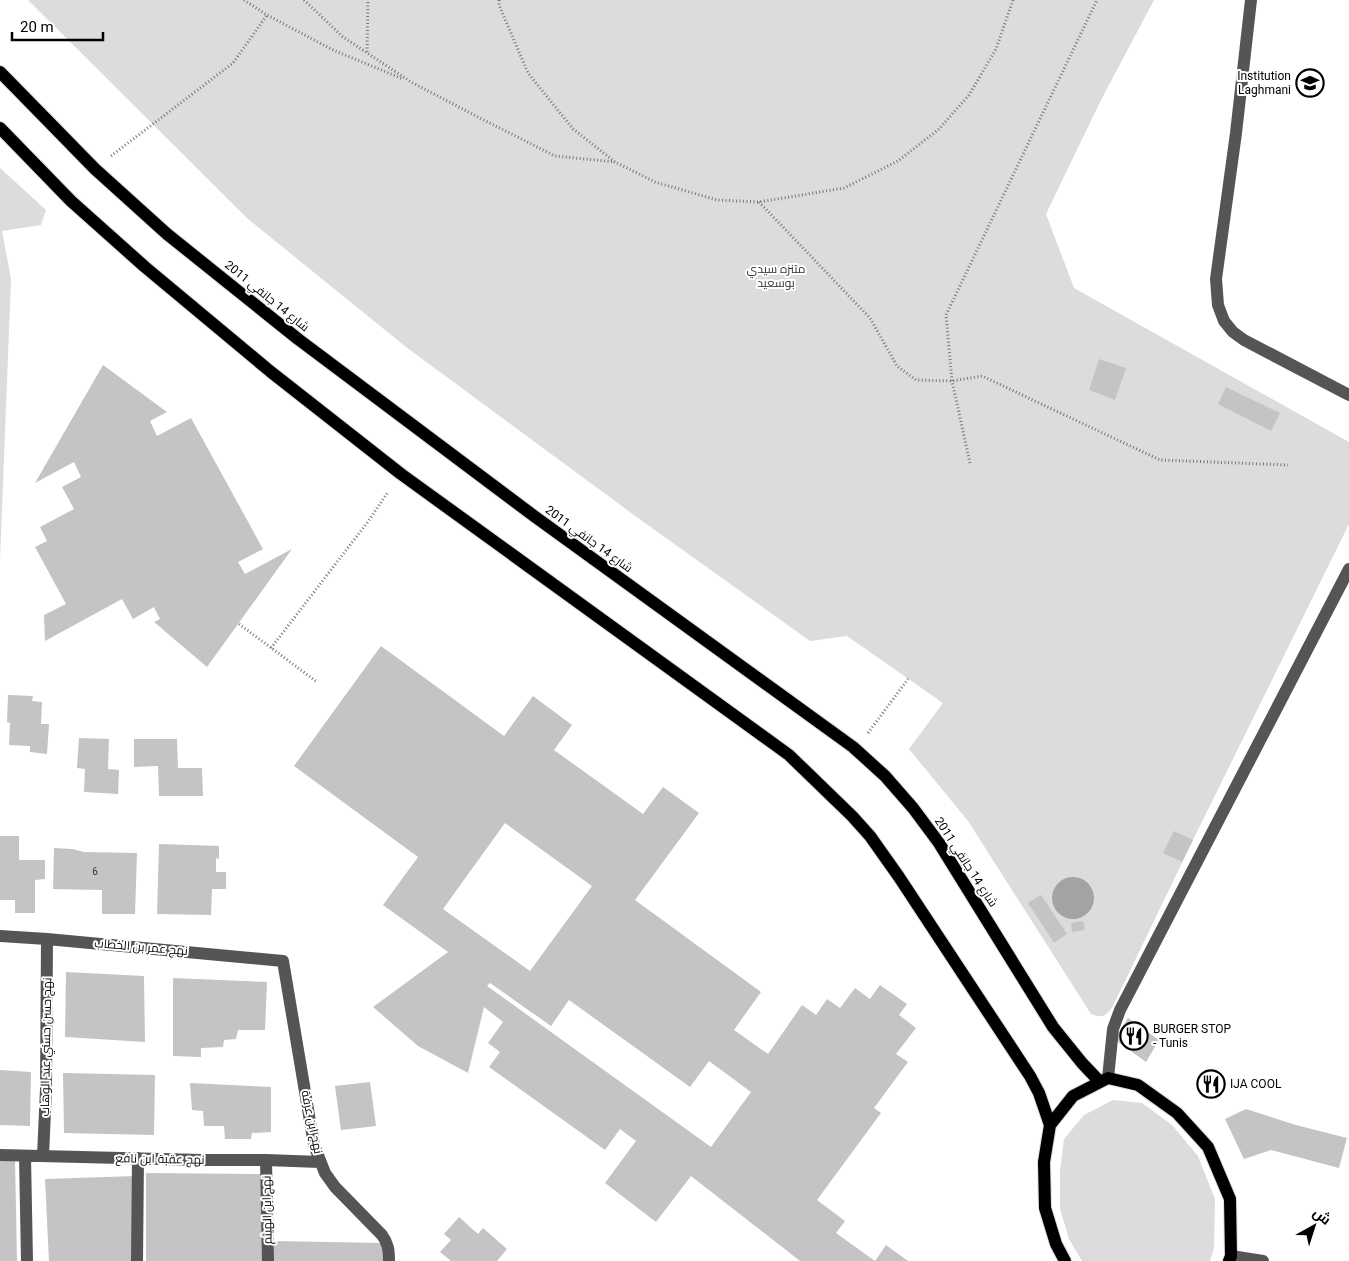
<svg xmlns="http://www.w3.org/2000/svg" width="1349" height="1261" font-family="Roboto,Cairo,sans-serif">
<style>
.green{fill:#dcdcdc}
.water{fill:#a3a3a3}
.building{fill:#c4c4c4;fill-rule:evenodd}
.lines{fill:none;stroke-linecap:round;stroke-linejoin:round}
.major-casing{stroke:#dbdbdb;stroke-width:14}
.path{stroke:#777;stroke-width:3;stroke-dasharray:1 2.5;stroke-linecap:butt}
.minor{stroke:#555;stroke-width:12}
.major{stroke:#000;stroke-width:12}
.labels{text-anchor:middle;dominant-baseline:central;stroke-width:4;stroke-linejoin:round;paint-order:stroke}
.number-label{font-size:10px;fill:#313131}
.poi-label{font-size:12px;fill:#000;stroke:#fff;text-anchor:start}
.park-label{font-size:12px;fill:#333;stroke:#fff}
.street-label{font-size:12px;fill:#000;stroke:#fff}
</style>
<rect width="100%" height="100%" fill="#fff"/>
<path class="green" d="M 28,0 L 1154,0 L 1101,100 L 1046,214 L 1074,288 L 1349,442 L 1349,524 L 1193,840 L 1112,1008 C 1104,1017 1102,1018 1091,1014 L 968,821 L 909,749 L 943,703 L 847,636 L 810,641 L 638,518 L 406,347 L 248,219 Z
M 0,168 L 46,210 L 41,225 L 2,231 L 11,279 L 0,561 Z
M 1113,1100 L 1142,1103 L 1172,1125 L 1198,1156 L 1215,1199 L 1214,1248 L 1210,1261 L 1082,1261 L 1069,1239 L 1060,1209 L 1060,1171 L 1064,1139 L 1084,1115 Z"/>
<path class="water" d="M1052 898a21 21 0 1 1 42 0a21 21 0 1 1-42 0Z"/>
<path class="building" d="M 1099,359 L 1126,368 L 1115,400 L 1089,390 Z
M 103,365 L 167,412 L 150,421 L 157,436 L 191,418 L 263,549 L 238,562 L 245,574 L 292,549 L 207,667 L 154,622 L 160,619 L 154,607 L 133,619 L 122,599 L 45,641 L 44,615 L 66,604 L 35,547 L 47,541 L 40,527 L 74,509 L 62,487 L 81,477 L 74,462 L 35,483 Z
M 1226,387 L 1280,413 L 1271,431 L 1218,404 Z
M 381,646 L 504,736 L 533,696 L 572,725 L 554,750 L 643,814 L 663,787 L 699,813 L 635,900 L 761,992 L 734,1030 L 768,1054 L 802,1005 L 816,1015 L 827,999 L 840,1008 L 855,988 L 870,999 L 880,985 L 907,1004 L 899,1015 L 916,1028 L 896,1054 L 908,1062 L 874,1108 L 881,1113 L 817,1200 L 845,1221 L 836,1233 L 875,1261 L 800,1261 L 691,1176 L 656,1222 L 605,1183 L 636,1141 L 620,1129 L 605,1150 L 489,1067 L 500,1052 L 488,1043 L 503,1022 L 484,1007 L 468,1073 L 418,1046 L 373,1007 L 448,952 L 383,905 L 418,857 L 294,766 ZM 505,823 L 592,886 L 530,971 L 443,909 ZM 490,983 L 551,1026 L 569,1000 L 690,1087 L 709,1061 L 751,1092 L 711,1147 L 487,986 Z
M 8,695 L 33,696 L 32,701 L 42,702 L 41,724 L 49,724 L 47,754 L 30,752 L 30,746 L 9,745 L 10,723 L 7,722 Z
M 79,738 L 109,739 L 108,769 L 119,770 L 118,794 L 84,792 L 85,769 L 77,768 Z
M 134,739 L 177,739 L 178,768 L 202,768 L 203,796 L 159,796 L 158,766 L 134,767 Z
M 1174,831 L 1193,840 L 1182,862 L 1163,853 Z
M 0,836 L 19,836 L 19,860 L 45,860 L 45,879 L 35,880 L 35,913 L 15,913 L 15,900 L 0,900 Z
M 159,844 L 219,846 L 219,859 L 216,858 L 216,872 L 226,872 L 226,889 L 212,889 L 211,915 L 157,914 Z
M 54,848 L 72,849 L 84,852 L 137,853 L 135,914 L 102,914 L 102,890 L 53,889 Z
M 1041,895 L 1067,934 L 1054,943 L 1028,903 Z
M 1083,921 L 1085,930 L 1072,932 L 1071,923 Z
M 66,972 L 144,976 L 145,1042 L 65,1037 Z
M 173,978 L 267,982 L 265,1030 L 238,1030 L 236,1039 L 224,1040 L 223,1047 L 201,1048 L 201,1057 L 173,1056 Z
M 1128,1018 L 1159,1040 L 1146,1062 L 1114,1039 Z
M 0,1070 L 31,1072 L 30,1126 L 0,1125 Z
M 63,1073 L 155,1075 L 154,1135 L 64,1133 Z
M 370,1082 L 376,1126 L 341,1130 L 335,1086 Z
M 190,1083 L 271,1087 L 271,1132 L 252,1133 L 251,1139 L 225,1139 L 224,1126 L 204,1126 L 203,1111 L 192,1110 Z
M 1246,1109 L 1296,1125 L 1347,1138 L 1339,1168 L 1271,1150 L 1244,1159 L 1225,1119 Z
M 0,1159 L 15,1159 L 17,1261 L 0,1261 Z
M 146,1173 L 261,1174 L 264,1261 L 146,1261 Z
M 136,1176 L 135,1261 L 49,1261 L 45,1179 Z
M 459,1217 L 478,1234 L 483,1228 L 507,1249 L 497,1261 L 451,1261 L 440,1252 L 451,1240 L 444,1234 Z
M 273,1241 L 383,1243 L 384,1261 L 273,1261 Z
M 886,1245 L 908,1261 L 875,1261 Z"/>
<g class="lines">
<g class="major-casing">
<path id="major" d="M 0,72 L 95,169 L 167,234 L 298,339 L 534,516 L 853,747 L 885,776 L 913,808 L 939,843 L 1053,1027 L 1082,1063 L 1100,1082
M 0,128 L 71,201 L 145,267 L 271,372 L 401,474 L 789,755 L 852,816 L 870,836 L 899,877 L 1030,1076 L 1039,1093 L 1050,1125
M 1065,1261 L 1056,1244 L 1045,1208 L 1044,1162 L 1050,1125 L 1073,1096 L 1108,1078 L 1138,1085 L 1177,1113 L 1208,1147 L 1230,1199 L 1231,1256 L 1229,1261"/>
</g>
<path class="path" d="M 244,0 L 267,15 L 333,50 L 403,79
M 304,0 L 343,37 L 411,82 L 474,115 L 555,156 L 615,162
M 499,0 L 499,5 L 528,73 L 573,129 L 615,162 L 655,182 L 717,200 L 759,202 L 844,188 L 898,161 L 939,129 L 969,95 L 996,49 L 1013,0
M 367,52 L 368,0
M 111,156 L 233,63 L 267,15
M 759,202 L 870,318 L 897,366 L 916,380 L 952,381 L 982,376 L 1160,460 L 1288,465
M 970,463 L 952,381 L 946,315 L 1097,0
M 239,624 L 317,682
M 271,648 L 367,523 L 388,492
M 868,733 L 908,679"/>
<path class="minor" d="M 1251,0 L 1236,133 L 1216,279 L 1218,305 L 1224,321 L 1233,332 L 1244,340 L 1349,395
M 0,936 L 47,939 L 283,961 L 314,1145 L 325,1173 L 335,1187 L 382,1235 C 388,1243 389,1250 389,1261
M 1108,1078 L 1113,1029 L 1120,1010 L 1349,569
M 0,1155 L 202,1160 L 266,1160 L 320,1162
M 25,1156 L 27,1261
M 43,1156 L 46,1089 L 47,939
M 266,1160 L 268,1261
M 1231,1256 L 1263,1261
M 137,1261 L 138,1158"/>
<use href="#major" class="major"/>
</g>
<defs>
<g id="school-ring" transform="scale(1.4375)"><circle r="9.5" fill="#fff" stroke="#000" stroke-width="1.5"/><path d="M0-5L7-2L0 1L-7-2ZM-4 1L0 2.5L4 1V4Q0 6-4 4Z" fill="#000"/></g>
<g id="restaurant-ring" transform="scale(1.4375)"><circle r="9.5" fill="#fff" stroke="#000" stroke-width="1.5"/><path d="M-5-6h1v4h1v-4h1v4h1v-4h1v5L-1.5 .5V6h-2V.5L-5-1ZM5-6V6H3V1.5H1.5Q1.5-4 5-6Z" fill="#000"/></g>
</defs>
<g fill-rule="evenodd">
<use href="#school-ring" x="1310" y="83"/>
<use href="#restaurant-ring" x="1134" y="1036"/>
<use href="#restaurant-ring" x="1211" y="1084"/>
</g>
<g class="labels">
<g class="number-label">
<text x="95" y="871">6</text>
</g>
<g class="poi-label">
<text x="1291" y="76" text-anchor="end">Institution<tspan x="1291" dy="14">Laghmani</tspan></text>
<text x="1153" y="1029">BURGER STOP<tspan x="1153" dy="14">- Tunis</tspan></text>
<text x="1230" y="1084">IJA COOL</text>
</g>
<g class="park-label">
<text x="776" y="269">متنزه سيدي<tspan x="776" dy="14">بوسعيد</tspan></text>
</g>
<g class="street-label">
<text transform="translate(267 296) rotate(39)">شارع 14 جانفي 2011</text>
<text transform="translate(589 539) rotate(36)">شارع 14 جانفي 2011</text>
<text transform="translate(966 862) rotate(57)">شارع 14 جانفي 2011</text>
<text transform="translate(141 947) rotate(5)">نهج عمر بن الخطاب</text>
<text transform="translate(46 1047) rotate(-89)">نهج حسن حسني عبد الوهاب</text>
<text transform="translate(312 1122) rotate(78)">نهج ابن عرفة</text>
<text transform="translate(160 1159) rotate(1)">نهج عقبة ابن نافع</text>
<text transform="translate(267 1210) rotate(-91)">نهج ابن الهيثم</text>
</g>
</g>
<g transform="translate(1314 1226) rotate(39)" stroke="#ffffff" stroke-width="4" paint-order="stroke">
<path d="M0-4L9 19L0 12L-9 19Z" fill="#000000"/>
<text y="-8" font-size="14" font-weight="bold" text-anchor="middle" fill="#000000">ش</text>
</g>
<path d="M12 32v8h91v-8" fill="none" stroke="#000000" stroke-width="2.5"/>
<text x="20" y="32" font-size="15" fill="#000000" stroke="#ffffff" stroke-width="4" paint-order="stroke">20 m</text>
</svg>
